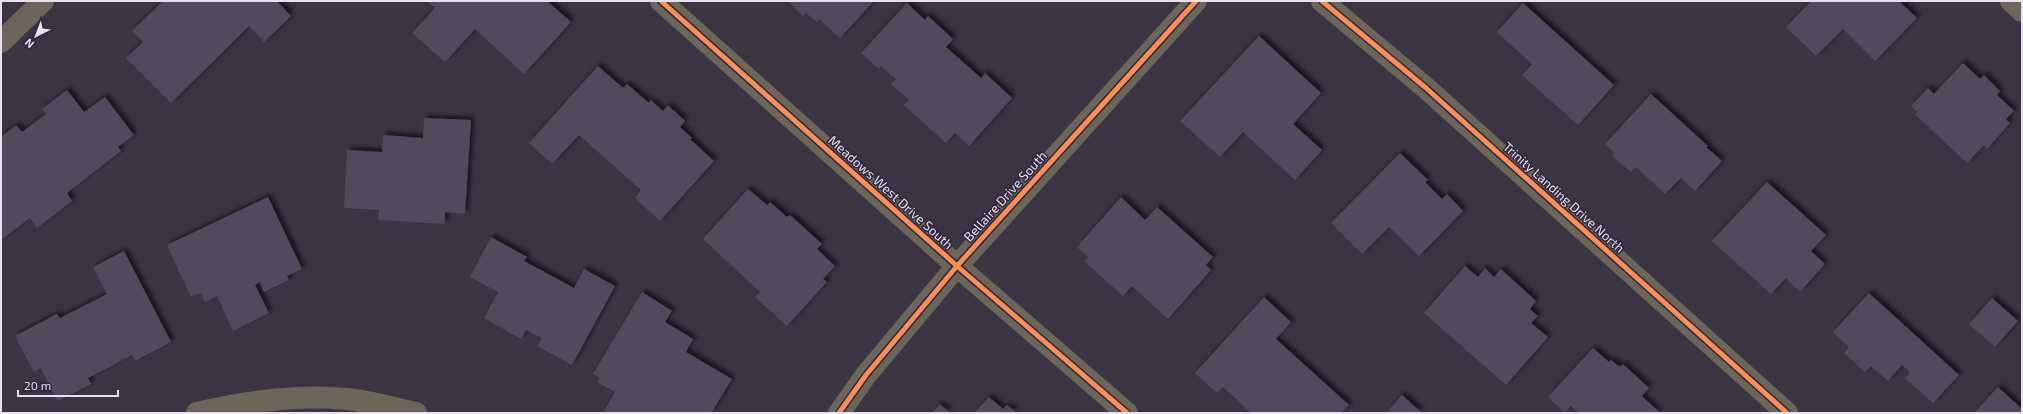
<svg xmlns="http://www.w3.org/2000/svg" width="2023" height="414" font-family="'Exo 2',sans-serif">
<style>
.building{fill:#51495b;filter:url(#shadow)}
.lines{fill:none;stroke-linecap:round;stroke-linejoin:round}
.minor{stroke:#6c665a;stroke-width:22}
.tertiary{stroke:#6c665a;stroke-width:22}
.cycleway-casing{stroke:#30253e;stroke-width:8}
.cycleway{stroke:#f78f57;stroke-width:5}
.labels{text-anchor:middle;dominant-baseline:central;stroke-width:3;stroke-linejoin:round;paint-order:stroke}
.street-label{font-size:13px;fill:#e8e1f2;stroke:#30253e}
</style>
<defs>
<filter id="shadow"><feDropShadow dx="3.5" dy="-3.5" stdDeviation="2" flood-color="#0009"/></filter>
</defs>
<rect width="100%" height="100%" fill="#3b3543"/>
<path class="building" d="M 163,1 L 277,1 L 291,16 L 264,42 L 249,26 L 171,103 L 126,58 L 143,42 L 132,31 Z
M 427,1 L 547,1 L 571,22 L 524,74 L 475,29 L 445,62 L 412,33 L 435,8 Z
M 788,1 L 874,1 L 840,38 L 819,19 L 817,22 L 806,13 L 803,16 Z
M 1811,1 L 1899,1 L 1917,18 L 1875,61 L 1843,29 L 1816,56 L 1786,27 Z
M 907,3 L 925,20 L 928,16 L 953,39 L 946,47 L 981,78 L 985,73 L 1012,98 L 969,146 L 955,133 L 946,143 L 904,105 L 909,100 L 891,84 L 896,79 L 881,66 L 879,69 L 861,53 Z
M 1523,3 L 1614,85 L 1578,125 L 1522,75 L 1532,64 L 1497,32 Z
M 1259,36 L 1321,93 L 1293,124 L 1322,150 L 1295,180 L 1243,132 L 1220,157 L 1180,121 Z
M 1963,63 L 1980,79 L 1984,75 L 2000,91 L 1997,95 L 2014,111 L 2006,119 L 2010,123 L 1987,149 L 1984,145 L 1967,163 L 1915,114 L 1917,112 L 1911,106 L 1928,88 L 1934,94 Z
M 598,66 L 623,88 L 627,84 L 649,103 L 651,100 L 663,111 L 668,105 L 685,121 L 680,127 L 692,138 L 690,139 L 714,161 L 660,221 L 635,198 L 641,190 L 579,135 L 552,164 L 529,143 Z
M 67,90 L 84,112 L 105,97 L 134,135 L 118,147 L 121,151 L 67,193 L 72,201 L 37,228 L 30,218 L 1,240 L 1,137 L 16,125 L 22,132 L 46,114 L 42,109 Z
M 1651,94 L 1708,146 L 1706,147 L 1722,161 L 1695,191 L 1681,178 L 1665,194 L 1636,167 L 1631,172 L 1612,156 L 1614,153 L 1605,144 Z
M 424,118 L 471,120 L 465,214 L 445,212 L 445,224 L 378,220 L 379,210 L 344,208 L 347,150 L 382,152 L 383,135 L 423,138 Z
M 1400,153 L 1428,180 L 1425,182 L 1442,199 L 1447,194 L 1463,211 L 1419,256 L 1389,227 L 1362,254 L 1331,223 Z
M 1767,182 L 1826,235 L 1811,251 L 1825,264 L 1800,292 L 1786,278 L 1771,294 L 1712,241 Z
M 748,189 L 767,205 L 770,202 L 787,217 L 790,215 L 822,244 L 817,249 L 835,266 L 823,279 L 827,282 L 787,326 L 755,297 L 760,292 L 703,239 Z
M 268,197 L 302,269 L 287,276 L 289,280 L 264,292 L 260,282 L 255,285 L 269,313 L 233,331 L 217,296 L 205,302 L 201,293 L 191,297 L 167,245 Z
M 1121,197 L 1145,220 L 1157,207 L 1213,257 L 1206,265 L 1211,270 L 1168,319 L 1132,286 L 1123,296 L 1084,261 L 1088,257 L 1077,247 Z
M 491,237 L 527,257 L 524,261 L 574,288 L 584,269 L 615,286 L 572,365 L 537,346 L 542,338 L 526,330 L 521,339 L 484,318 L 498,292 L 470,277 Z
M 124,251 L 171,342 L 135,361 L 132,355 L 88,378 L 91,384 L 58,401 L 41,368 L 34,372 L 15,336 L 57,314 L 60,318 L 107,294 L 93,267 Z
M 1465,266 L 1478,277 L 1485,268 L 1494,277 L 1501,269 L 1536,301 L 1530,309 L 1538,316 L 1531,323 L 1548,337 L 1506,385 L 1424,313 Z
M 642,292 L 672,311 L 665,322 L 693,339 L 686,352 L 732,379 L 711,413 L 608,413 L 604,411 L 615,392 L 597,382 L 600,378 L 593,374 Z
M 1869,293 L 1959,375 L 1933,403 L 1905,378 L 1910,372 L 1902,365 L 1888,381 L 1871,366 L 1865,372 L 1844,353 L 1849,347 L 1833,332 Z
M 1264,297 L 1291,322 L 1276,339 L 1349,405 L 1341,413 L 1251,413 L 1223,387 L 1217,393 L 1195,373 Z
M 1992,298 L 2018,321 L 1995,347 L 1969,324 Z
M 1593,348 L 1609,362 L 1611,360 L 1620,367 L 1623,364 L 1649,388 L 1642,396 L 1660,413 L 1579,413 L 1571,406 L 1565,413 L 1548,397 Z
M 1998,387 L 2022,409 L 2022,413 L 1974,413 Z
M 1402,395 L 1422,413 L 1386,413 Z
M 989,397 L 1003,409 L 1007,405 L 1017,413 L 974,413 Z
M 940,404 L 950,413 L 932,413 Z"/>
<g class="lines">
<path class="minor" d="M 661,1 L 957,266 L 1127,413
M 1322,1 L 1426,88 L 1787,413
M 2011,1 L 2022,11
M 1,42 L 43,1
M 197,413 C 246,402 296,394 347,399 C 370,401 393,408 416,413"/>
<path class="tertiary" d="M 839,413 L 866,375 L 957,266 L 1196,1"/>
<g class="cycleway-casing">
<path id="cycleway" d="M 661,1 L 957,266 L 1127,413
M 1322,1 L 1426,88 L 1787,413
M 839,413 L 866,375 L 957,266 L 1196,1"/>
</g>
<use href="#cycleway" class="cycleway"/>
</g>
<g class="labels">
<g class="street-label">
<text transform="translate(891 192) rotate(42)">Meadows West Drive South</text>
<text transform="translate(1005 196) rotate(-48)">Bellaire Drive South</text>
<text transform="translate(1564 197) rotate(42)">Trinity Landing Drive North</text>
</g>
</g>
<rect width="2023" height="414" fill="none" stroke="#e8e1f2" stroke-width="4"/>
<g transform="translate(36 36) rotate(222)" stroke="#30253e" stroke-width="3" paint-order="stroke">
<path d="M0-3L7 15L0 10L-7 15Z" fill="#e8e1f2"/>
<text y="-6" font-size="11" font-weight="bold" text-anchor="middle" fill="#e8e1f2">N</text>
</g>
<path d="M18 390v6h100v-6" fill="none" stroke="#e8e1f2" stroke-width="2"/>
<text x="24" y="390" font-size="12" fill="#e8e1f2" stroke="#30253e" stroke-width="3" paint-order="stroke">20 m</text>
</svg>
